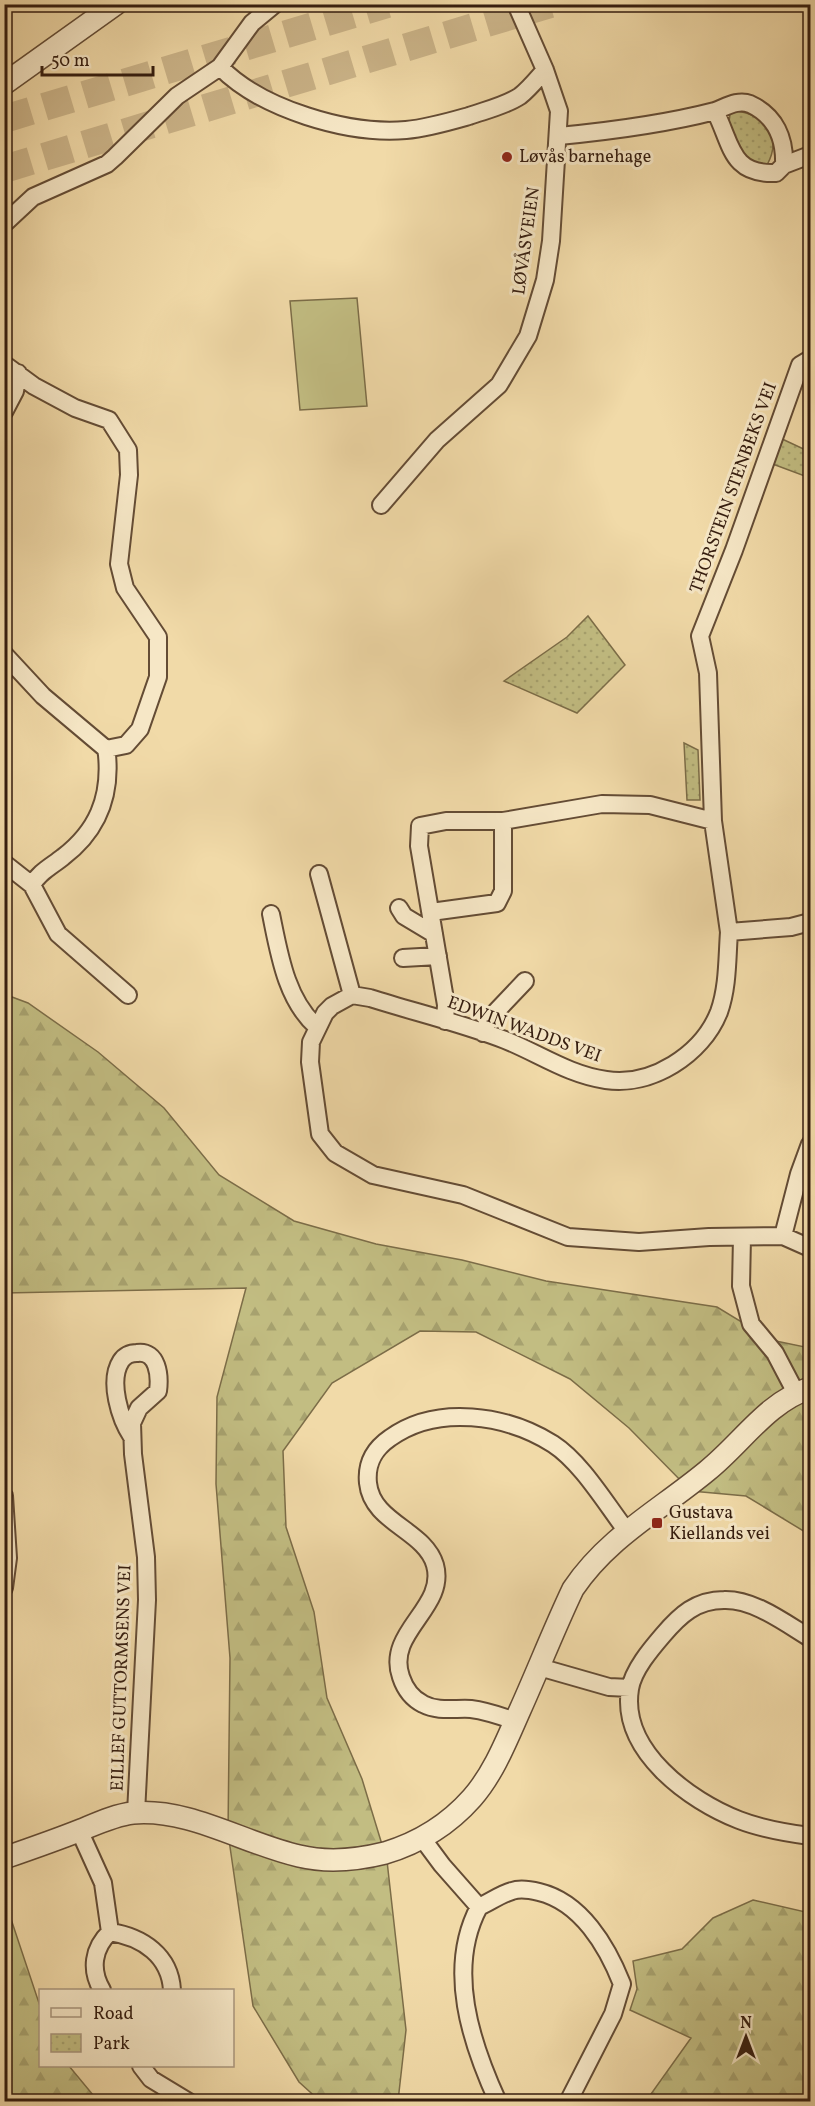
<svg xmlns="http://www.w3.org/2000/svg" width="815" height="2106" font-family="Vollkorn,serif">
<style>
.forest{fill:url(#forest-firs);stroke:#7c6d48;stroke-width:1.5}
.park{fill:url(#park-dots);stroke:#7c6d48;stroke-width:1.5}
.garden{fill:#c2bd82;stroke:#7c6d48;stroke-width:1.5}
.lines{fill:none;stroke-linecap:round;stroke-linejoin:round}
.trunk-tunnel{stroke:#cbb489;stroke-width:28;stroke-dasharray:28 14;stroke-linecap:butt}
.minor-casing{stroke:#644c35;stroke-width:20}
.tertiary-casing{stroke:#644c35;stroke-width:24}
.minor{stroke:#f6e7c6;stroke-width:16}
.tertiary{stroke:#f6e7c6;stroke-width:21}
.poi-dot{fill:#8f2418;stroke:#f6e7c6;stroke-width:2}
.labels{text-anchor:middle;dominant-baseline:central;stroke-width:6;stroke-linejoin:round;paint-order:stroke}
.poi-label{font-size:18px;fill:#351d0f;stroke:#f6e7c6;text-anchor:start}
.street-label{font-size:18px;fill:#351d0f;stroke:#f6e7c6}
</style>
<defs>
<pattern id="forest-firs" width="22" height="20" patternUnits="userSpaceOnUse" patternTransform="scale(1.5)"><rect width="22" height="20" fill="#c2bd82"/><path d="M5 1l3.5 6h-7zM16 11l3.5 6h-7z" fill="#a7a26f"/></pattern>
<pattern id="park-dots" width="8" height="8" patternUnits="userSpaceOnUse" patternTransform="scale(1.5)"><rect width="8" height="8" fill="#c2bd82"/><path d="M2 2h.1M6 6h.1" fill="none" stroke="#a7a26f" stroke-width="1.8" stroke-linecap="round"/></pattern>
</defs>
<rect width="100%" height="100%" fill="#f1daa8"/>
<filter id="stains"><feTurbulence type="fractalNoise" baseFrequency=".00333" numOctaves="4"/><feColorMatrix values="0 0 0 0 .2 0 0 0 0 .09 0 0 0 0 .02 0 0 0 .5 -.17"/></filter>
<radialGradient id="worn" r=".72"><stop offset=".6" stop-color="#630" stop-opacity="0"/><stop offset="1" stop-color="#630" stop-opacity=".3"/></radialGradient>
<path class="forest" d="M 4,994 L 28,1003 L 98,1052 L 164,1108 L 219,1175 L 294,1221 L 376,1244 L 462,1260 L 546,1281 L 717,1307 L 771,1340 L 810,1348 L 810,1535 L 746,1496 L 691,1491 L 629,1428 L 570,1379 L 476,1332 L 420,1331 L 332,1383 L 283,1451 L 286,1527 L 314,1612 L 327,1698 L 362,1779 L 387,1861 L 406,2030 L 398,2101 L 320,2101 L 299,2082 L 253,2006 L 228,1833 L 230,1658 L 216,1484 L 217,1397 L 246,1288 L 5,1293 Z
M 4,1898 L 40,2006 L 40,2066 L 69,2066 L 98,2101 L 5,2101 Z
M 753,1900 L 810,1913 L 810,2101 L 646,2101 L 691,2038 L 630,2010 L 637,1989 L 633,1961 L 682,1949 L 713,1918 Z"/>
<path class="park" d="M 738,111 C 767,116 782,138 767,165 L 756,168 L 740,159 L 729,123 L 730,113 Z
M 780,438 L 810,452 L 810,478 L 770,463 Z
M 588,616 L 625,665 L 577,713 L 504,681 L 567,637 Z
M 684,743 L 698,750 L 700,800 L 687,800 Z"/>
<path class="garden" d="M 357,298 L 367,406 L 300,410 L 290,301 Z"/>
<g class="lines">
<path class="trunk-tunnel" d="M 4,119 L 387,4
M 4,169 L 550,4"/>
<g class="minor-casing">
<path id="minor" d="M 220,67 C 261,109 348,135 406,130 C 428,128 448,122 469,116 C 486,110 505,106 520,96 C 529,89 537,79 545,70
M 559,136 C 611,131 665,124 715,111 C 726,107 738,99 750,104 C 776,116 785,139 784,165 L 776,173 C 730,175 732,144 715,111
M 784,165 L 810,155
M 4,224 L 33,197 L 107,164 L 115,157 L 177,96 L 220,67 L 252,23 L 275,4
M 810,359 L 800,365 L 734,550 L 700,636 L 708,673 L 713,821 L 729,932 L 791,927 L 810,922
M 4,364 L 34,386 L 75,408 L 109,420 L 128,450 L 129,475 L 119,564 L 125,588 L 158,637 L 158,677 L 140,729 L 126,745 L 106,749
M 4,412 L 15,391 L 18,373
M 381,505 L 437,440 L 499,385 L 528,336 L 545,280 L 551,241 L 559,111 L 545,70 L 516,4
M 4,654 L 43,696 L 106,749 L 107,755 C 111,798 97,831 63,857 C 52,866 39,872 32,885
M 4,863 L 32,885 L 58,934 L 128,995
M 319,874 L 352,995
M 399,908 L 404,916 L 434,934
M 431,912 L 497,903 L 503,891 L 503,821
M 271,914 C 279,953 286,1000 317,1027
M 729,932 C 727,959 728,987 719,1012 C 702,1055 651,1087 606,1080 C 569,1075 538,1053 505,1040 C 461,1023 414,1012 370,998 L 352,995 L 332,1006 L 325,1013 L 311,1042 L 310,1062 L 320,1134 L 335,1153 L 373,1175 L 463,1195 L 568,1237 L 639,1242 L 709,1237 L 783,1236 L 810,1248
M 403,958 L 438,956
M 445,1021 L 446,1005 L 419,846 L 420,826 L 446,821 L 503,821 L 602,804 L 650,805 L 713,821
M 483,1033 L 489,1019 L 525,981
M 783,1236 L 799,1174 L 810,1144
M 742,1237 L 741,1286 L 751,1324 L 775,1353 L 796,1393
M 132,1437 C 120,1419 108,1381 121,1361 C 125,1355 130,1353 137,1353 C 158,1350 160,1376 158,1391 L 139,1408 L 132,1423 L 133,1454 L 146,1557 L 147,1600 L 136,1813
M 4,1496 L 8,1558 L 4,1588
M 810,1638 C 785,1623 754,1599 724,1600 C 696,1600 680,1615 663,1635 C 651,1649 633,1670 630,1689 C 620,1751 690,1801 739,1820 C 762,1829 787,1833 810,1836
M 539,1667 L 609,1687 L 630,1688
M 515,1721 C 501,1716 487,1711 471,1709 C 455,1708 438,1712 423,1704 C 411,1698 405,1689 401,1677 C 385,1632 447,1608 435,1565 C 425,1530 372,1523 368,1483 C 366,1463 374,1449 390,1438 C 437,1404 507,1415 553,1444 C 581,1462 606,1504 626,1530
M 79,1830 L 103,1883 L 110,1932 C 143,1937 170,1956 172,1990
M 422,1838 L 442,1865 L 479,1907
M 102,1990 C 90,1970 93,1948 110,1932
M 141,2066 L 151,2079 L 189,2102
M 498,2102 C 471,2043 446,1969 479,1907 C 490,1902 501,1894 512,1891 C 520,1888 531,1890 539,1892 C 581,1902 607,1946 622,1984 L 613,2014 L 568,2102"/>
</g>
<g class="tertiary-casing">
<path id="tertiary" d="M 4,84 L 116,4
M 4,1858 C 30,1849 56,1840 81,1830 C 98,1823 115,1815 133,1813 C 190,1808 245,1844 299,1856 C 328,1863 357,1860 385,1853 C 418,1843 449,1824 472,1798 C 494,1773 507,1739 520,1710 C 538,1670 554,1629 573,1589 C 608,1537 660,1510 707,1471 C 743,1442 766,1403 810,1388"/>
</g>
<use href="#minor" class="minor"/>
<use href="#tertiary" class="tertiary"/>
</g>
<g class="poi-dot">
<circle cx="507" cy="157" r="6"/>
<rect x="651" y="1517" width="12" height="12" rx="3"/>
</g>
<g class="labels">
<g class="poi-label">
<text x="519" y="157">Løvås barnehage</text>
<text x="669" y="1513">Gustava<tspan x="669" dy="21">Kiellands vei</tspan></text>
</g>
<g class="street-label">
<text transform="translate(527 241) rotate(-82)">LØVÅSVEIEN</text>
<text transform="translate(734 488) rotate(-70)">THORSTEIN STENBEKS VEI</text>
<text transform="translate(524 1030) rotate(20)">EDWIN WADDS VEI</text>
<text transform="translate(122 1678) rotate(-88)">EILLEF GUTTORMSENS VEI</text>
</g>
</g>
<rect width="815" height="2106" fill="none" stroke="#f1daa8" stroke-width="24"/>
<rect x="6" y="6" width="803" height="2094" fill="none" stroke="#351d0f" stroke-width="3"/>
<rect x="12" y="12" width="791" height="2082" fill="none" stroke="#351d0f" stroke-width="1.5"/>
<rect x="39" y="1989" width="195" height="78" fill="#f6e7c6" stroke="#a9967d" stroke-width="1.5"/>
<rect x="51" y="2008" width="30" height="9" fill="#f6e7c6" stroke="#a9967d" stroke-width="1.5"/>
<text x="93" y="2019" font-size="18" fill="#351d0f">Road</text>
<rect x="51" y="2034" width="30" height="18" fill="url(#park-dots)" stroke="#a9967d" stroke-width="1.5"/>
<text x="93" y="2049" font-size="18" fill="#351d0f">Park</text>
<g transform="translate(746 2037)" stroke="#f6e7c6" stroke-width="4.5" paint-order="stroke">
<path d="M0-4.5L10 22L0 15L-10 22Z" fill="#351d0f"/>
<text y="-9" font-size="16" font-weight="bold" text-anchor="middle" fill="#351d0f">N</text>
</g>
<path d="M42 66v9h111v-9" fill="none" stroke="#351d0f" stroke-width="3"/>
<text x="51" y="66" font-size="18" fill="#351d0f" stroke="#f6e7c6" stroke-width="4.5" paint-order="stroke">50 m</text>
<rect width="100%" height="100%" filter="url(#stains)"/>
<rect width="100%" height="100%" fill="url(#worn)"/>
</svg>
